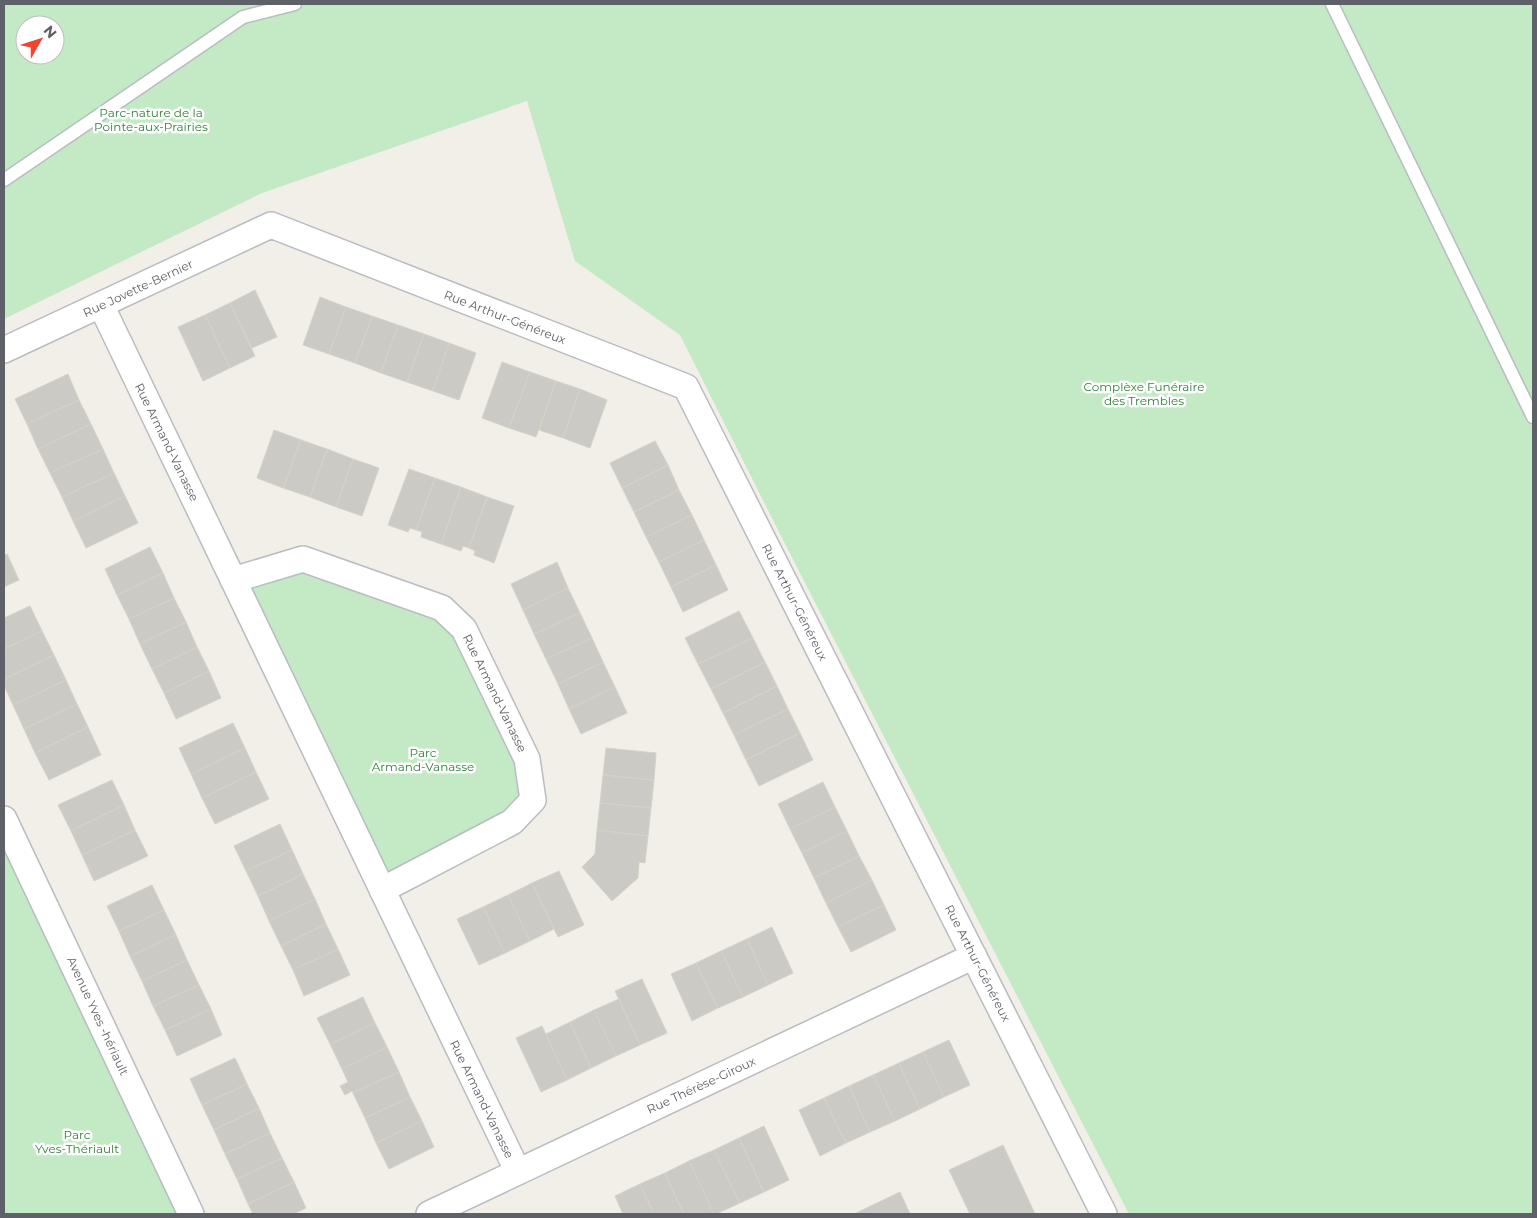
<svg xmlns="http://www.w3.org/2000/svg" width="1537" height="1218" font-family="Montserrat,sans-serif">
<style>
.green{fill:#c3e9c5;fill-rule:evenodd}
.building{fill:#cccac4;stroke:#d6d2c5}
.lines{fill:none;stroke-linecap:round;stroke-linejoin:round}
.service-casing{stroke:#b9bcc1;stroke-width:15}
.minor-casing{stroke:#b9bcc1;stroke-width:28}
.service{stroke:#fff;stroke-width:12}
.minor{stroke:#fff;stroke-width:25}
.labels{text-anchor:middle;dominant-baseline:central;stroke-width:5;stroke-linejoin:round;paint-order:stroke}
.park-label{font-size:12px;fill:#318339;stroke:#fff}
.street-label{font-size:12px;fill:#5e6268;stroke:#fff}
</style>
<rect width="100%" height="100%" fill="#f1efe7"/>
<path class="green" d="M 4,4 L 1533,4 L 1533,1214 L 1129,1214 L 781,536 L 680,335 L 575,261 L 527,101 L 262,193 L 4,319 ZM 25,25 L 55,25 L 55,55 L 25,55 Z
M 303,559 L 442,608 L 533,800 L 382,890 L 233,580 Z
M 4,819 L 191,1214 L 4,1214 Z"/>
<path class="building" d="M 255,290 L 277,337 L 252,348 L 230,303 Z
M 320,297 L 346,307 L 329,354 L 303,345 Z
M 230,303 L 255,356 L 230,368 L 205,315 Z
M 346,307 L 372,316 L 355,363 L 329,354 Z
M 205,315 L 230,368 L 203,381 L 178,327 Z
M 372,316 L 398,325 L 381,373 L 355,363 Z
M 398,325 L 424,334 L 407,382 L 381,373 Z
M 424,334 L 449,343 L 433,391 L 407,382 Z
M 449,343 L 476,353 L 459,400 L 433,391 Z
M 502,362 L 530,372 L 509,428 L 482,418 Z
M 530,372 L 556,381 L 536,437 L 509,428 Z
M 68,374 L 79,400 L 27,424 L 15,399 Z
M 556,381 L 580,389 L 563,438 L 539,430 Z
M 580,389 L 607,400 L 590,448 L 563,438 Z
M 79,400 L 91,424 L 38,449 L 27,424 Z
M 91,424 L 103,449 L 50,473 L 38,449 Z
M 274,430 L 301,440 L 283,488 L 257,478 Z
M 301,440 L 327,449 L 310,497 L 283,488 Z
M 655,441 L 668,465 L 622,488 L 610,463 Z
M 103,449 L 114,473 L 62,497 L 50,473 Z
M 327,449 L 353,459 L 336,507 L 310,497 Z
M 353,459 L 379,468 L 362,516 L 336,507 Z
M 668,465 L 679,490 L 634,512 L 622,488 Z
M 409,469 L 435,478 L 416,530 L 410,528 L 408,532 L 388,525 Z
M 114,473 L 125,496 L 73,521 L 62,497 Z
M 435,478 L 461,487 L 441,544 L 421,537 L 422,532 L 416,530 Z
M 461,487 L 487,497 L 469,548 L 463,546 L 461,551 L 441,544 Z
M 679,490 L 692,515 L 646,537 L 634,512 Z
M 125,496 L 138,523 L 86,548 L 73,521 Z
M 487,497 L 514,506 L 494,563 L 474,555 L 475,551 L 469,548 Z
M 692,515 L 704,540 L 659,562 L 646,537 Z
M 704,540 L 716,565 L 671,587 L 659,562 Z
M 150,547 L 163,573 L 117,595 L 105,569 Z
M 7,554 L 19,580 L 4,587 L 4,555 Z
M 557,562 L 568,588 L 523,610 L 511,584 Z
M 716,565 L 728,590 L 683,612 L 671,587 Z
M 163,573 L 174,598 L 129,619 L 117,595 Z
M 568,588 L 580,613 L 534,634 L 523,610 Z
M 174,598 L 186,622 L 140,644 L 129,619 Z
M 30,606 L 42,631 L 4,649 L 4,618 Z
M 739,611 L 753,638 L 698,664 L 685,638 Z
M 580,613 L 592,638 L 546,659 L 534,634 Z
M 186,622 L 197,647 L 152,669 L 140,644 Z
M 42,631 L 54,655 L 4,679 L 4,649 Z
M 592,638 L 603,662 L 558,684 L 546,659 Z
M 753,638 L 765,662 L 711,689 L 698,664 Z
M 197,647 L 209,671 L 164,693 L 152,669 Z
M 54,655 L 66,680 L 13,705 L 4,685 L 4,679 Z
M 603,662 L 615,687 L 569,709 L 558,684 Z
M 765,662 L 777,686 L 723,713 L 711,689 Z
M 209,671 L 221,698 L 176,719 L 164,693 Z
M 66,680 L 77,704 L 24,729 L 13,705 Z
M 777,686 L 788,709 L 734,735 L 723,713 Z
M 615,687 L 627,713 L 581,734 L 569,709 Z
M 77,704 L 88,727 L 35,753 L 24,729 Z
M 788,709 L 800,733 L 746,760 L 734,735 Z
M 233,723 L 245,748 L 191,774 L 179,748 Z
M 88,727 L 101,755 L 49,780 L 35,753 Z
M 800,733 L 813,760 L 759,786 L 746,760 Z
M 245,748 L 256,772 L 202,798 L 191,774 Z
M 606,748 L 656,753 L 654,780 L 603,775 Z
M 256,772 L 269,799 L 215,824 L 202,798 Z
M 603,775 L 654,780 L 651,808 L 600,803 Z
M 112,780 L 124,805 L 71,831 L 58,805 Z
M 823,782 L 835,807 L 790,829 L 778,804 Z
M 600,803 L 651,808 L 648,836 L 597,830 Z
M 124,805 L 135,830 L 82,855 L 71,831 Z
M 835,807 L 847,831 L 802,853 L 790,829 Z
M 280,824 L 292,850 L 246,871 L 234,846 Z
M 135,830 L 148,856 L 94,881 L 82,855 Z
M 597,830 L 648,836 L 645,863 L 639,862 L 638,878 L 612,901 L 582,867 L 595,854 Z
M 847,831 L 859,856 L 814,878 L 802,853 Z
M 292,850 L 303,874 L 258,896 L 246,871 Z
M 859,856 L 872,880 L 826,903 L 814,878 Z
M 559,871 L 584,925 L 558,937 L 532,883 Z
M 303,874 L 315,899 L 269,921 L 258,896 Z
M 872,880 L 884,905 L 838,927 L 826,903 Z
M 532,883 L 554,929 L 530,941 L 508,895 Z
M 152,885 L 164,910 L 119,931 L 107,906 Z
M 508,895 L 530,941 L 505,953 L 483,907 Z
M 315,899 L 326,924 L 281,946 L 269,921 Z
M 884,905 L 896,930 L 851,952 L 838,927 Z
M 483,907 L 505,953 L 479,965 L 457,919 Z
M 164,910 L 176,935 L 130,956 L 119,931 Z
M 326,924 L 338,949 L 293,970 L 281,946 Z
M 772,927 L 793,973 L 768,985 L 747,939 Z
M 176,935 L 187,960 L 142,981 L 130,956 Z
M 747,939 L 768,985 L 743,997 L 721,951 Z
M 338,949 L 350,975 L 304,996 L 293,970 Z
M 721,951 L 743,997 L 718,1008 L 696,963 Z
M 187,960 L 199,985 L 153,1006 L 142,981 Z
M 696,963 L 718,1008 L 692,1021 L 671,974 Z
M 642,979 L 667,1033 L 640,1045 L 615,991 Z
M 199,985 L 211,1009 L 165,1030 L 153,1006 Z
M 363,997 L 375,1023 L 330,1044 L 317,1018 Z
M 619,999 L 640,1045 L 616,1056 L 594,1010 Z
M 211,1009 L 222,1035 L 177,1056 L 165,1030 Z
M 594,1010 L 616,1056 L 591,1068 L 570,1022 Z
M 570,1022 L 591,1068 L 567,1080 L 546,1034 Z
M 375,1023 L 387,1047 L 342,1069 L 330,1044 Z
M 542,1026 L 567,1080 L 541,1092 L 516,1038 Z
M 949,1040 L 970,1085 L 944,1097 L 923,1052 Z
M 387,1047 L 399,1072 L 353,1093 L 352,1091 L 345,1095 L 340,1086 L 348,1082 L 342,1069 Z
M 923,1052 L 944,1097 L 920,1109 L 899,1063 Z
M 235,1058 L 247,1084 L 202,1105 L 190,1079 Z
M 899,1063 L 920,1109 L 895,1121 L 873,1075 Z
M 399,1072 L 410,1097 L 365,1118 L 353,1093 Z
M 873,1075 L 895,1121 L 870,1132 L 849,1086 Z
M 247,1084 L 259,1108 L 214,1130 L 202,1105 Z
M 849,1086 L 870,1132 L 846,1143 L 824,1098 Z
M 410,1097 L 422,1121 L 376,1143 L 365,1118 Z
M 824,1098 L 846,1143 L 820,1156 L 799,1110 Z
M 259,1108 L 270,1133 L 225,1154 L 214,1130 Z
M 422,1121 L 434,1147 L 389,1169 L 376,1143 Z
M 764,1126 L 789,1180 L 764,1192 L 739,1138 Z
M 270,1133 L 282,1158 L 237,1179 L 225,1154 Z
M 739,1138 L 764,1192 L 740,1203 L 714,1150 Z
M 1003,1145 L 1035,1214 L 970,1214 L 949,1170 Z
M 714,1150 L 740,1203 L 716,1214 L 714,1214 L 689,1161 Z
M 282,1158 L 294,1182 L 248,1204 L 237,1179 Z
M 689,1161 L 702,1188 L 714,1214 L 684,1214 L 677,1200 L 665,1173 Z
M 665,1173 L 677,1200 L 684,1214 L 654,1214 L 652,1211 L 640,1184 Z
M 294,1182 L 306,1208 L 293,1214 L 253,1214 L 248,1204 Z
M 640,1184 L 654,1214 L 623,1214 L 615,1196 Z
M 900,1192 L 910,1214 L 854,1214 Z"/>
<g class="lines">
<g class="service-casing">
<path id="service" d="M 1332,4 L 1533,417
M 4,180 L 243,17 L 295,4"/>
</g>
<g class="minor-casing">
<path id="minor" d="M 101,305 L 518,1172
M 4,350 L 271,225 L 686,387 L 1104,1214
M 233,580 L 303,559 L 442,608 L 464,629 L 527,759 L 533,800 L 512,822 L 382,890
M 4,819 L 191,1214
M 429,1214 L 974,956"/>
</g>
<use href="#service" class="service"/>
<use href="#minor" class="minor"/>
</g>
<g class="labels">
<g class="park-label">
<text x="151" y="112">Parc-nature de la<tspan x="151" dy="14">Pointe-aux-Prairies</tspan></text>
<text x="1144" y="386">Complèxe Funéraire<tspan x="1144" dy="14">des Trembles</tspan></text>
<text x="423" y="752">Parc<tspan x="423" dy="14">Armand-Vanasse</tspan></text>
<text x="77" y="1134">Parc<tspan x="77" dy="14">Yves-Thériault</tspan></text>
</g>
<g class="street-label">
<text transform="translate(138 288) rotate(-25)">Rue Jovette-Bernier</text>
<text transform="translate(505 317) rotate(21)">Rue Arthur-Généreux</text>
<text transform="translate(167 442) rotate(64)">Rue Armand-Vanasse</text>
<text transform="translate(795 602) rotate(63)">Rue Arthur-Généreux</text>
<text transform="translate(495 693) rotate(64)">Rue Armand-Vanasse</text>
<text transform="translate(978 963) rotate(63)">Rue Arthur-Généreux</text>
<text transform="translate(98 1016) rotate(65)">Avenue Yves -hériault</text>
<text transform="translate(701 1085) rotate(-25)">Rue Thérèse-Giroux</text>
<text transform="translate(482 1099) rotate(64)">Rue Armand-Vanasse</text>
</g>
</g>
<rect width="1537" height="1218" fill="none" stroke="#5e6268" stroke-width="10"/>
<g transform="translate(40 40) rotate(51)"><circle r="24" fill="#ffffff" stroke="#bfc0c3"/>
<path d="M0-4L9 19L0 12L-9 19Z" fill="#f0452e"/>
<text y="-8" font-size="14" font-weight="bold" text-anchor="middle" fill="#5e6268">N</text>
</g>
</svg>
